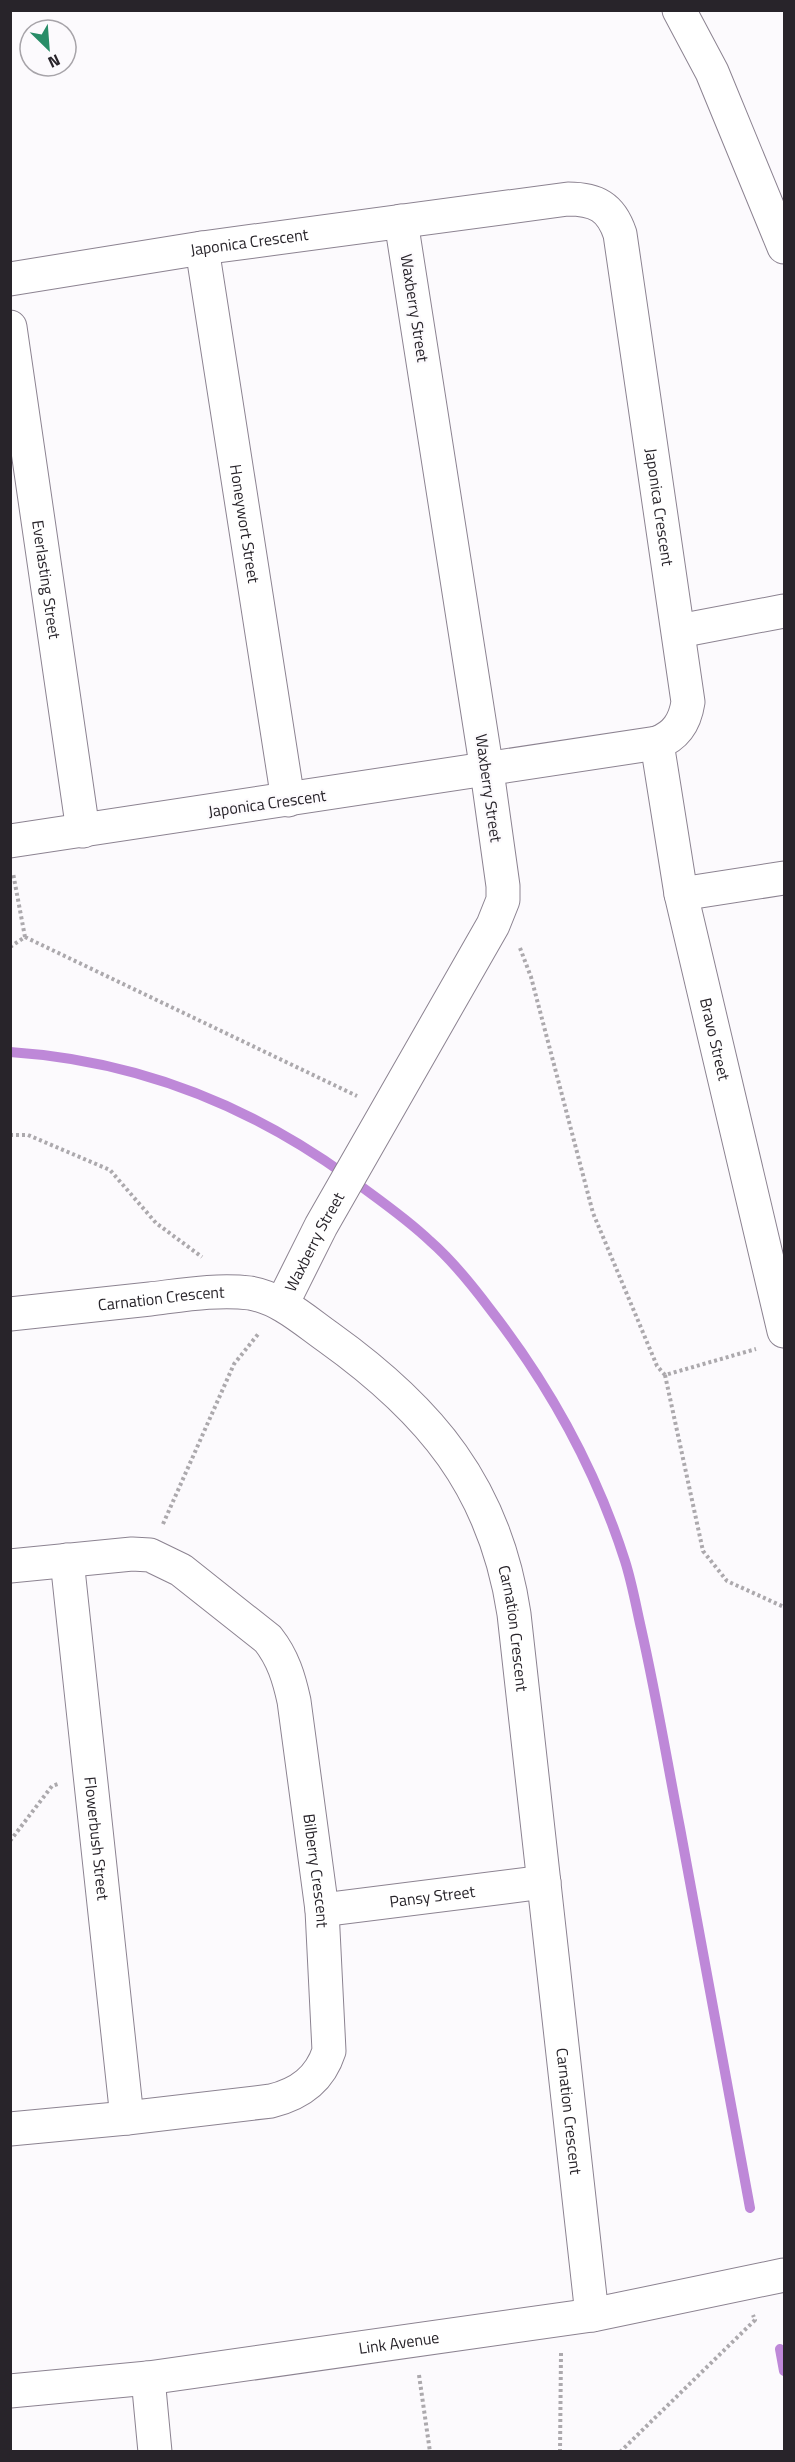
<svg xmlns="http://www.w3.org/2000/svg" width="795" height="2462" font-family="'Titillium Web',sans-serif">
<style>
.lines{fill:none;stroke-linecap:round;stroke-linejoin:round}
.stream{stroke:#be88d8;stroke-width:10}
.street-casing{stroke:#8c8391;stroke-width:35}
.secondary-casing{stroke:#8c8391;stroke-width:35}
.path{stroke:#aca9ad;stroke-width:4;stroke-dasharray:3 3;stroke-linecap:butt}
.street{stroke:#fff;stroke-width:33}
.secondary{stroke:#fff;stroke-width:33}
.labels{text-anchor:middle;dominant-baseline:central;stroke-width:4.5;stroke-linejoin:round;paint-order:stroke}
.street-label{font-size:16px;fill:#28242a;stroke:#fcfafd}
</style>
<rect width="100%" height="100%" fill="#fcfafd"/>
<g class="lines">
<path class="stream" d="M 10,1052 C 133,1060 247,1104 347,1176 C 375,1197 405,1217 430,1241 C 453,1261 472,1285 490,1309 C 549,1385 596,1470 625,1561 C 632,1583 636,1606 641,1628 C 656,1694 667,1761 680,1828 C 703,1955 727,2081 750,2208
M 780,2349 L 784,2371"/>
<g class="street-casing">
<g id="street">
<path d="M 679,10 L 712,72 L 784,247"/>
<path id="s1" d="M 202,248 L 288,800"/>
<path id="s2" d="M 10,279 L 202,248 L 568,199 C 596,199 611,207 620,234 L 688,702 C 685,722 676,736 657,743 L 10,841"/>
<path id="s3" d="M 10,327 L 83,831"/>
<path d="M 679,631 L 784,611"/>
<path id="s4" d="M 657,743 L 681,894 L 784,1331"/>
<path d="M 681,894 L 784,878"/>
<path id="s5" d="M 282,1304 L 321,1226 L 493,925 L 503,900 L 503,886 L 487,771 L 401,221"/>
<path id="s6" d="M 10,1314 C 57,1309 104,1304 150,1299 C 183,1295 217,1289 250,1293 C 280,1298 304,1320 328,1337 C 430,1410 495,1487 514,1614 L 592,2315"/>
<path id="s7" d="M 67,1560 L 127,2118"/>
<path id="s8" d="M 10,1566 L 132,1554 L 150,1555 L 181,1570 L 268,1639 C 283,1658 289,1678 294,1701 L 322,1910 L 329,2051 C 320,2079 300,2094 271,2101 L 127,2118 L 10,2129"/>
<path id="s9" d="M 322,1910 L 544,1882"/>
<path d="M 148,2378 L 155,2452"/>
</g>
</g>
<g class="secondary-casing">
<g id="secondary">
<path id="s10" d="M 10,2391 L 148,2378 L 592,2315 L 784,2275"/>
</g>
</g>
<path class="path" d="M 25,937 L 357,1096
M 10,947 L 25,937 L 13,873
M 520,948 L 531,977 L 593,1213 L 657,1366 L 665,1375 L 756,1349
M 10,1135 L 28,1135 L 110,1170 L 156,1223 L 202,1257
M 665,1375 L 703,1551 L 727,1581 L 784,1607
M 163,1524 L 234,1364 L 259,1333
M 10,1841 L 52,1786 L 58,1784
M 419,2375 L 430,2452
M 560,2452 L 561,2353
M 620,2452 L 755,2320 L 753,2315"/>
<use href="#street" class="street"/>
<use href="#secondary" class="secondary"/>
</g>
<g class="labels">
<g class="street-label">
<text stroke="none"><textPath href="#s2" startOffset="242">Japonica Crescent</textPath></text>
<text transform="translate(415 308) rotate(81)">Waxberry Street</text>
<text stroke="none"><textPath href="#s2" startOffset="908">Japonica Crescent</textPath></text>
<text stroke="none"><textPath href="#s1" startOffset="279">Honeywort Street</textPath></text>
<text stroke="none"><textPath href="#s3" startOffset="255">Everlasting Street</textPath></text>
<text transform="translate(489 788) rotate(82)">Waxberry Street</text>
<text transform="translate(267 803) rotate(-8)">Japonica Crescent</text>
<text stroke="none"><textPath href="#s4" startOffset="302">Bravo Street</textPath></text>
<text stroke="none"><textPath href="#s5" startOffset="70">Waxberry Street</textPath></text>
<text stroke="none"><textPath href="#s6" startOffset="152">Carnation Crescent</textPath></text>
<text stroke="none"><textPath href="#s6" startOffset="690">Carnation Crescent</textPath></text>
<text stroke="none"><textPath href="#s7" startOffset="280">Flowerbush Street</textPath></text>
<text stroke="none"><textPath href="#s8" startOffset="525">Bilberry Crescent</textPath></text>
<text stroke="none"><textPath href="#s9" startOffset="111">Pansy Street</textPath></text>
<text stroke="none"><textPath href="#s6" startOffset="1176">Carnation Crescent</textPath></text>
<text stroke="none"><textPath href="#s10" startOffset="392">Link Avenue</textPath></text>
</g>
</g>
<rect width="795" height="2462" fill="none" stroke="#28242a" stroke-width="24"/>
<g transform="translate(48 48) rotate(155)"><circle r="28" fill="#fcfafd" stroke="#a7a4a9" stroke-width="1.5"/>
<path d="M0-4.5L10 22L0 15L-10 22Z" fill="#298d68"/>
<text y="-9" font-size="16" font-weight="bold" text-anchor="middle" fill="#28242a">N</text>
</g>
</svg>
